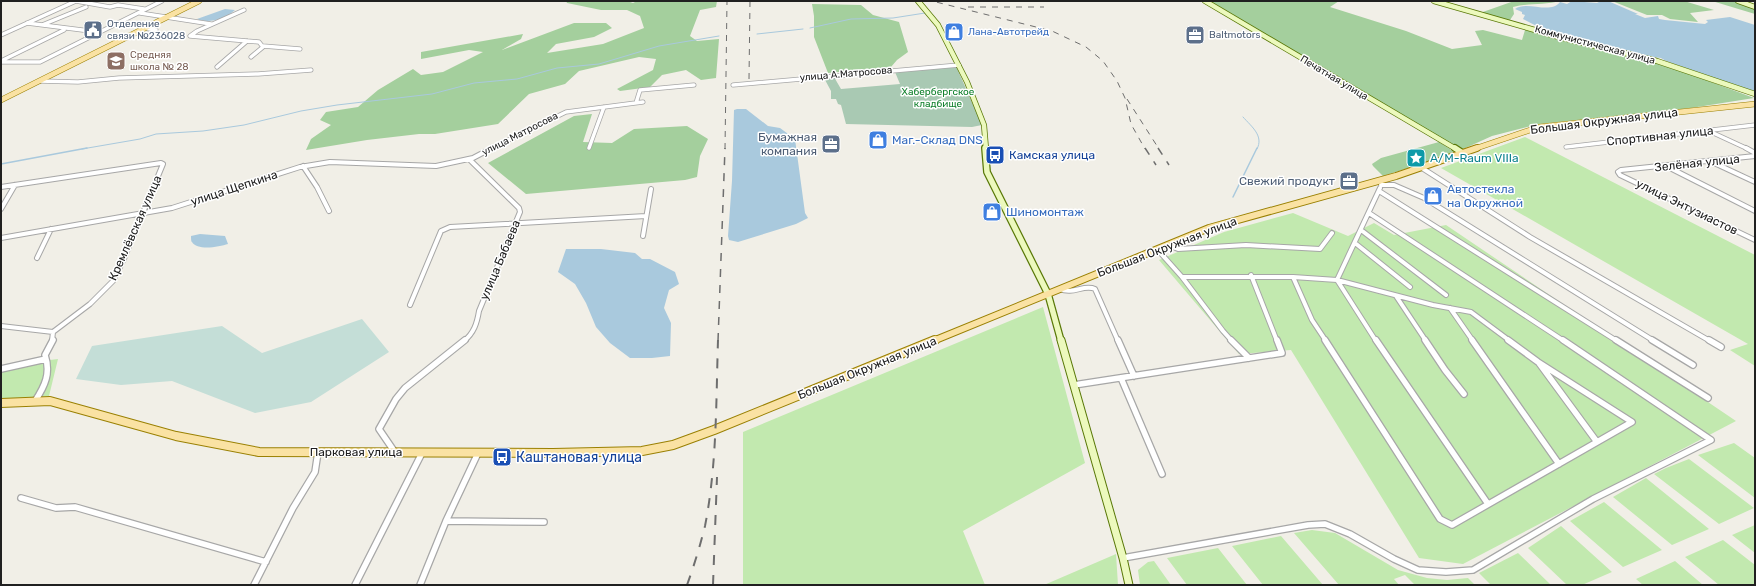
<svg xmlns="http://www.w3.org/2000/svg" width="1756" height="586" font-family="Rubik,sans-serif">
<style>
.grass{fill:#c2e9af}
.forest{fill:#a4cf9d}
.wetland{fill:#c4ded7}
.cemetery{fill:#a9c9b3}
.water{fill:#a9c9dd}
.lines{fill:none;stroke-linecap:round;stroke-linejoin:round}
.stream-far1{stroke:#a9c9dd;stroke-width:1}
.stream{stroke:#a9c9dd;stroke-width:1.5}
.street-far2-casing{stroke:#a7a7a7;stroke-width:5}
.street-far1-casing{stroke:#a7a7a7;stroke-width:6}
.street-casing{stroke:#a7a7a7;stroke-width:8}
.secondary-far2-casing{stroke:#597807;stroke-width:6}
.secondary-far1-casing{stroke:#597807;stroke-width:8}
.secondary-casing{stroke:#597807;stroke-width:9}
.primary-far2-casing{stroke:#9a8003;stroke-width:6}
.primary-far1-casing{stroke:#9a8003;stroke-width:8}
.primary-casing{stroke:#9a8003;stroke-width:10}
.street-far2{stroke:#fff;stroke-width:3.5}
.street-far1{stroke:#fff;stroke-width:4}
.street{stroke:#fff;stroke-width:5.5}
.secondary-far2{stroke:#ecf9bd;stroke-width:4.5}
.secondary-far1{stroke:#ecf9bd;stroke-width:5.5}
.secondary{stroke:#ecf9bd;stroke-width:7}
.primary-far2{stroke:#fae2a3;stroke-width:5}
.primary-far1{stroke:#fae2a3;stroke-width:6}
.primary{stroke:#fae2a3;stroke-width:8}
.rail-far2{stroke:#6e6e6e;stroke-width:1;stroke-dasharray:6 6;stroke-linecap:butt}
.rail-far1{stroke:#6e6e6e;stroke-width:1.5;stroke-dasharray:8 8;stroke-linecap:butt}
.rail{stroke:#6e6e6e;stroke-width:2;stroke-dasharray:10 10;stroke-linecap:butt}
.labels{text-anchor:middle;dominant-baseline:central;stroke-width:3;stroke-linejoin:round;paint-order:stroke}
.far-service-label{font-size:10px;fill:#4e5e75;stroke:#fff;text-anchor:start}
.far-shop-label{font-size:10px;fill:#366cbe;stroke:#fff;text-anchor:start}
.far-street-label{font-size:10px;fill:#202020;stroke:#fff}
.far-education-label{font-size:10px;fill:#785e54;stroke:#fff;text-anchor:start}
.far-park-label{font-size:10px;fill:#0e7f2a;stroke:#fff}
.street-label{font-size:12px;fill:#202020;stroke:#fff}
.service-label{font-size:12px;fill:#4e5e75;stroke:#fff;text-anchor:end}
.shop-label{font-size:12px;fill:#366cbe;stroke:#fff;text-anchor:start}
.transit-label{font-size:12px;fill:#164399;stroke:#fff;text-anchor:start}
.culture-label{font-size:12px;fill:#0d838f;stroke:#fff;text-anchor:start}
.near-transit-label{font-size:14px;fill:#164399;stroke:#fff;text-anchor:start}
</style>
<rect width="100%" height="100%" fill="#f1efe7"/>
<path class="grass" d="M 1525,137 L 1755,255 L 1755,366 L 1730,350 L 1748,344 L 1441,168 Z
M 1293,213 L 1348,236 L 1374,223 L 1394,235 L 1446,225 L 1736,421 L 1463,564 L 1419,558 L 1291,350 L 1239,354 L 1159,260 L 1224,232 Z
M 1043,307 L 1085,463 L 963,531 L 985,585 L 743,585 L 743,432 Z
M 58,359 L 49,396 L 1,403 L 1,366 Z
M 1734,443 L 1755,458 L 1755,498 L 1698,455 Z
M 1689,459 L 1754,508 L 1719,524 L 1654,474 L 1666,468 Z
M 1646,478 L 1709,529 L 1672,545 L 1613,497 Z
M 1604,502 L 1662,550 L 1623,567 L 1570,521 Z
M 1755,525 L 1755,553 L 1732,535 Z
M 1561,526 L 1612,572 L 1582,585 L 1567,585 L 1528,548 Z
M 1312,530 L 1335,533 L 1398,570 L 1427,578 L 1447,580 L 1468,578 L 1475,585 L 1415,585 L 1405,575 L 1394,579 L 1399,585 L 1339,585 L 1294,533 Z
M 1281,536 L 1323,585 L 1263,585 L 1232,546 Z
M 1723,540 L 1755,565 L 1755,585 L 1719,585 L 1685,557 Z
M 1218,548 L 1247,585 L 1187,585 L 1167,558 Z
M 1518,553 L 1551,585 L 1491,585 L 1479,573 Z
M 1116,554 L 1118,585 L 1044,585 Z
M 1154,561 L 1171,585 L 1140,585 L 1138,570 L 1148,562 Z
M 1675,561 L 1703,585 L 1643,585 L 1636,579 Z"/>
<path class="forest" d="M 566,1 L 627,1 L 633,3 L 637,1 L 717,1 L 716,7 L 700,10 L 690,36 L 697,41 L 719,39 L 716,78 L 701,80 L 686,70 L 662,75 L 650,87 L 620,91 L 617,89 L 653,70 L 656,59 L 639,57 L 579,71 L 565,84 L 529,94 L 498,124 L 435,134 L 419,134 L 367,140 L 306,150 L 311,139 L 331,125 L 320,120 L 326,112 L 358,107 L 378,90 L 413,69 L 421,75 L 443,72 L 483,52 L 469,50 L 421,59 L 421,52 L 523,34 L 521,39 L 502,50 L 574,23 L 606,23 L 612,28 L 594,37 L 556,44 L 547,53 L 603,44 L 644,28 L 640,16 L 627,10 L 601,10 L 567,3 Z
M 1210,1 L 1339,1 L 1330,7 L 1406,31 L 1452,49 L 1482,45 L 1475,31 L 1483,30 L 1522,40 L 1525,30 L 1663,64 L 1754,98 L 1691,108 L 1539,124 L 1492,136 L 1461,150 Z
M 1514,1 L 1560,1 C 1545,5 1529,3 1513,7 L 1514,14 L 1510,20 L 1480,13 Z
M 1612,1 L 1684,1 L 1714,10 L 1690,13 L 1698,22 L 1670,19 L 1662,15 L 1647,15 Z
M 1712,1 L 1739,1 L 1755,7 L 1755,14 Z
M 812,4 L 861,5 L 873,15 L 899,22 L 908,52 L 897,60 L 891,67 L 828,73 L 814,37 L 814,16 Z
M 592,114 L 583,142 L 612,143 L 634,129 L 687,126 L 708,139 L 700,156 L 697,177 L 685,180 L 526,194 L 488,163 L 574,116 Z
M 1439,142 L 1456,153 L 1383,176 L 1373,166 L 1372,164 L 1381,158 Z"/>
<path class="wetland" d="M 362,319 L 389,352 L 311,402 L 255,413 L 172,381 L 121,385 L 76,379 L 92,346 L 222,326 L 262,353 Z"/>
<path class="cemetery" d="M 956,66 L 982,125 L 972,127 L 846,124 L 841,105 L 838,104 L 836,99 L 831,99 L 831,91 L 824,78 L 834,77 L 841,89 L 900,84 L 895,72 Z"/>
<path class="water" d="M 1572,1 L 1597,3 L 1601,1 L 1608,1 L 1638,14 L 1635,14 L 1645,18 L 1658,16 L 1659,19 L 1665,20 L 1705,24 L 1708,22 L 1706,20 L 1730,17 L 1755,25 L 1755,93 L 1666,61 L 1661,58 L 1639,55 L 1564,36 L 1556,33 L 1550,33 L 1523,19 L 1525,15 L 1522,14 L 1522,12 L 1515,9 C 1527,0 1550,15 1560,2 L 1567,4 Z
M 225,9 L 235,10 C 226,19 208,24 197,19 Z
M 737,109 L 746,109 L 768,126 L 780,128 L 795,139 L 805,213 L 808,218 L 796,224 L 738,242 L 729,240 L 728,236 L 732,181 L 734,110 Z
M 200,234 L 225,236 L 228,244 C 219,247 197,251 192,242 C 191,242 191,237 191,236 Z
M 566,249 L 601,249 L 635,253 L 642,259 L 650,259 L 675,272 L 679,284 L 669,290 L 664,308 L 671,323 L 670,356 L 652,358 L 630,358 L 610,343 L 596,327 L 586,303 L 575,284 L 558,272 Z"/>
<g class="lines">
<path class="stream-far1" d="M 810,28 L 851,19 L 893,18 L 925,13
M 757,34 L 803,29
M 1243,117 C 1252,127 1264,136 1257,149
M 82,149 L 140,139 L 156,134 L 203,131 L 244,125 L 301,111 L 337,105 L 432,94 L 474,83 L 517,79 L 557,68 L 599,64 L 659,46 L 719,36"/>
<path class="stream" d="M 1,164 L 87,148
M 1233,197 L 1257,148"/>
<g class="street-far2-casing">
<path id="street-far2" d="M 76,1 L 110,7 L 118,5 L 144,9
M 244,10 L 197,31 L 190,36 L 259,42 L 263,47 L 251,57
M 140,13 L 211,24
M 27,23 L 98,32
M 42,25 L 86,7
M 144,28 L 156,30
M 1,35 L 76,1
M 263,46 L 300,49
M 1,61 L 64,30
M 1,62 L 40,62 L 162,1
M 217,67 L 247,41
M 39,81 L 78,82 L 119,78 L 258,74 L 311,70
M 733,85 L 959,65
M 636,103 L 640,90 L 694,85
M 1709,131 L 1748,149
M 1566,147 L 1755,125
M 589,148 L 604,107
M 490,149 L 566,112 L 643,102"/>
</g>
<g class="street-far1-casing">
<path id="street-far1" d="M 1746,148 L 1755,153
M 1755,156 L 1621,170 L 1618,172 L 1620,175 L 1755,240
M 1712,162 L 1755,182
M 303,166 L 317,187 L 329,211
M 1666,166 L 1755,211
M 1422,168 L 1530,237 L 1710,341
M 1381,185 L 1394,185 L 1424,198 L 1654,341
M 1,187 L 161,163 L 163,164 L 123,261 L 113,281 L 90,304 L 53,332
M 1379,191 L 1617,341
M 1,209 L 15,185
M 1369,213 L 1564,341
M 1361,230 L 1446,295
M 643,236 L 651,189
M 1,238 L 172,208 L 300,167 L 330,162 L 436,166 L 473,158 L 492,148
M 1355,243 L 1410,287
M 1168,245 L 1178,249 L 1246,245 L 1320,249 L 1332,233
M 1157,249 L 1182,277
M 37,258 L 51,229
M 1251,275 L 1277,341
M 1293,277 L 1337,280 L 1433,305 L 1471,312 L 1510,341
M 1293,277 L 1312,320 L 1326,341
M 1337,280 L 1376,341
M 1337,280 L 1380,188
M 1060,289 C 1073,295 1084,284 1095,289 L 1118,341
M 1396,296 L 1426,341
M 410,305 L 441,231 L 450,227 L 646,216
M 1450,308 L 1473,341
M 1,326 L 53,332
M 52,341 L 53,332
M 464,341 C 474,333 477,323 479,311 L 520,212 L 519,208 L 469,159
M 1232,341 L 1223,331 L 1182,277 L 1293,277"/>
</g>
<g class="street-casing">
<path id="street" d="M 1118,340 L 1134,376
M 1231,340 L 1249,358
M 1325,340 L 1440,519 L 1452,525 L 1632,422 L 1538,362 L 1508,340
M 1376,340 L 1488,504
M 1425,340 L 1445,370 L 1464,394
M 1472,340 L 1559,464
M 1616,340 L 1708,398
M 1652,340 L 1693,365
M 1709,340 L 1721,347
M 1539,363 L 1597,442
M 1,369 L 46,359
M 1121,378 L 1162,474
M 1074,385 L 1282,353 L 1277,340
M 35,401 C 45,386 51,373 45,355 L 53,340
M 394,451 L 379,429 L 396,399 L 405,388 L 465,340
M 21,498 L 56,508 L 75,507 L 266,562
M 446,521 L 544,522
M 1123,558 L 1308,525 L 1325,524 L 1350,534 L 1394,559 L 1418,570 L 1446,572 L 1473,570 L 1593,499 L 1711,440 L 1563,340
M 254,585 L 293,508 L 315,472 L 318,452
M 355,585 L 422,453
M 420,585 L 446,521 L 478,453"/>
</g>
<g class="secondary-far2-casing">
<path id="secondary-far2" d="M 918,1 L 938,25 L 967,82 L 984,125 L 986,149
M 1205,1 L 1456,149
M 1434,1 L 1559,37 L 1657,61 L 1755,94
M 1738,1 L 1755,7"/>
</g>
<g class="secondary-far1-casing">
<path id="secondary-far1" d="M 985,148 L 987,172 L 1048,294 L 1061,341
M 1455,148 L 1464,154"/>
</g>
<g class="secondary-casing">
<path id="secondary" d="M 1061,340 L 1123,558 L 1129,585"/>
</g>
<g class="primary-far2-casing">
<path id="primary-far2" d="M 1,100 L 199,1
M 1474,149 L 1539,127 L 1755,104"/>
</g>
<g class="primary-far1-casing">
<path id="primary-far1" d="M 933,341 L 1209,228 L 1396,176 L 1477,148"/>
</g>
<g class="primary-casing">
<path id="primary" d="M 1,403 L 50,401 L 176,436 L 259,452 L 553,453 L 642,451 L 673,445 L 714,430 L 935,340"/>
</g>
<use href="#street-far2" class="street-far2"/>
<use href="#street-far1" class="street-far1"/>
<use href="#street" class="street"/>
<use href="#secondary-far2" class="secondary-far2"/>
<use href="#secondary-far1" class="secondary-far1"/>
<use href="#secondary" class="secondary"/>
<use href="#primary-far2" class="primary-far2"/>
<use href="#primary-far1" class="primary-far1"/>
<use href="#primary" class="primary"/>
<path class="rail-far2" d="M 831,1 L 869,1
M 925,1 L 936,2 L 1052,31 L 1086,47 L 1103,61 L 1117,81 L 1125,98 L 1131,124 L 1145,149
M 968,7 L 1044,7
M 749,79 L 750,1
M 1127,99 L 1159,149
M 725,149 L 727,1"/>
<path class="rail-far1" d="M 1145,148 L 1156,165
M 1158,148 L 1169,165
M 718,341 L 725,148"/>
<path class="rail" d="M 687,585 C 694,566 700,546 705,526 C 717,465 716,402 718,340
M 713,585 L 717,477"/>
</g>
<defs>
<g id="civic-square" transform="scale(1)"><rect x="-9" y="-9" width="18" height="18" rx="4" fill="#5c6f8a" stroke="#fff"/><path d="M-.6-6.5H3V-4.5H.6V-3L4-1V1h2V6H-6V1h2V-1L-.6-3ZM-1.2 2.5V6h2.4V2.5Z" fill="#fff"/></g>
<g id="shop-square" transform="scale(1)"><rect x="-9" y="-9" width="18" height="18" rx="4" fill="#3f7fe0" stroke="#fff"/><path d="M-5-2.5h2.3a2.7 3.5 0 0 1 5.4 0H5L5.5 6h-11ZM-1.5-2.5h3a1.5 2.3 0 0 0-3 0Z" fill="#fff"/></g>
<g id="office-square" transform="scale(1)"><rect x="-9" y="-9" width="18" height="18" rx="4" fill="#5c6f8a" stroke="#fff"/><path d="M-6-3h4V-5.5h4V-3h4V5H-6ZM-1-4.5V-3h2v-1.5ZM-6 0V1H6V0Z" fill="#fff"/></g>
<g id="school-square" transform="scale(1)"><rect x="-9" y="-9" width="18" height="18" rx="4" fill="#8d6e63" stroke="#fff"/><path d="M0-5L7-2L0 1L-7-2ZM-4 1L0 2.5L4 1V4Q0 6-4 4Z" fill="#fff"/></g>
<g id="bus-square" transform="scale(1)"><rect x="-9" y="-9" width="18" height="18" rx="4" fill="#1a4fb4" stroke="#fff"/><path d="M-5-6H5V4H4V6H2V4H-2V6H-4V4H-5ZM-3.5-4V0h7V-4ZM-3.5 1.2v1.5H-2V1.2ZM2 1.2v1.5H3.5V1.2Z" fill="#fff"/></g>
<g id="sight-square" transform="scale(1)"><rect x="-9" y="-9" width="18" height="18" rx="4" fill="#0f9aa8" stroke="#fff"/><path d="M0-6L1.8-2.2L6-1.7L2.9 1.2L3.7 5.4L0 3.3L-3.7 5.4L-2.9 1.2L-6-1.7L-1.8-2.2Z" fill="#fff"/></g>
</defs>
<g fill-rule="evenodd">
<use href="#civic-square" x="93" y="30"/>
<use href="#shop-square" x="954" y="32"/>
<use href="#office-square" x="1195" y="35"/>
<use href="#school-square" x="116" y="61"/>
<use href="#shop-square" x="878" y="140"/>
<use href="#office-square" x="831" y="144"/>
<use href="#bus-square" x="995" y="155"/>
<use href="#sight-square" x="1416" y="158"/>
<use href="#office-square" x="1349" y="181"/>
<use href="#shop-square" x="1433" y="196"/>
<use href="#shop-square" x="992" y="212"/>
<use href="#bus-square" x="502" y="457"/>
</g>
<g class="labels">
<g class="far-service-label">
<text x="107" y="24">Отделение<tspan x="107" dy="12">связи №236028</tspan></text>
<text x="1209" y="35">Baltmotors</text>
</g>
<g class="far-shop-label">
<text x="968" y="32">Лана-Автотрейд</text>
</g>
<g class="far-street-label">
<text transform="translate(1595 45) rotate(15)">Коммунистическая улица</text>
<text transform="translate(846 74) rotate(-5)">улица А.Матросова</text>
<text transform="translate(1334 78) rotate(31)">Печатная улица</text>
<text transform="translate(520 134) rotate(-27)">улица Матросова</text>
</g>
<g class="far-education-label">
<text x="130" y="55">Средняя<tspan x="130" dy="12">школа № 28</tspan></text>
</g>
<g class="far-park-label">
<text x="938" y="92">Хабербергское<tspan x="938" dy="12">кладбище</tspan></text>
</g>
<g class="street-label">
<text transform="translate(1604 121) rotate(-7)">Большая Окружная улица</text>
<text transform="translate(1660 136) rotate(-6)">Спортивная улица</text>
<text transform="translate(1697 163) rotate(-6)">Зелёная улица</text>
<text transform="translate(234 188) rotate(-18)">улица Щепкина</text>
<text transform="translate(1687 207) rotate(26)">улица Энтузиастов</text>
<text transform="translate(135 228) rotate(-66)">Кремлёвская улица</text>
<text transform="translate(1167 247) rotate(-21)">Большая Окружная улица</text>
<text transform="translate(500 260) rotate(-67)">улица Бабаева</text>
<text transform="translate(867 368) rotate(-22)">Большая Окружная улица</text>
<text x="356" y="452">Парковая улица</text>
</g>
<g class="service-label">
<text x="817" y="137">Бумажная<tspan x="817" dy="14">компания</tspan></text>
<text x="1335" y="181">Свежий продукт</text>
</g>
<g class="shop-label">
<text x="892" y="140">Маг.-Склад DNS</text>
<text x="1447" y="189">Автостекла<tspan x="1447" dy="14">на Окружной</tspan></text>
<text x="1006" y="212">Шиномонтаж</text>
</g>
<g class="transit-label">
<text x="1009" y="155">Камская улица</text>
</g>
<g class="culture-label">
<text x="1430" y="158">A/M-Raum VIIIa</text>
</g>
<g class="near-transit-label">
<text x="516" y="457">Каштановая улица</text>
</g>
</g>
<rect width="1756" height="586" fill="none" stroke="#202020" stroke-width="4"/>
</svg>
